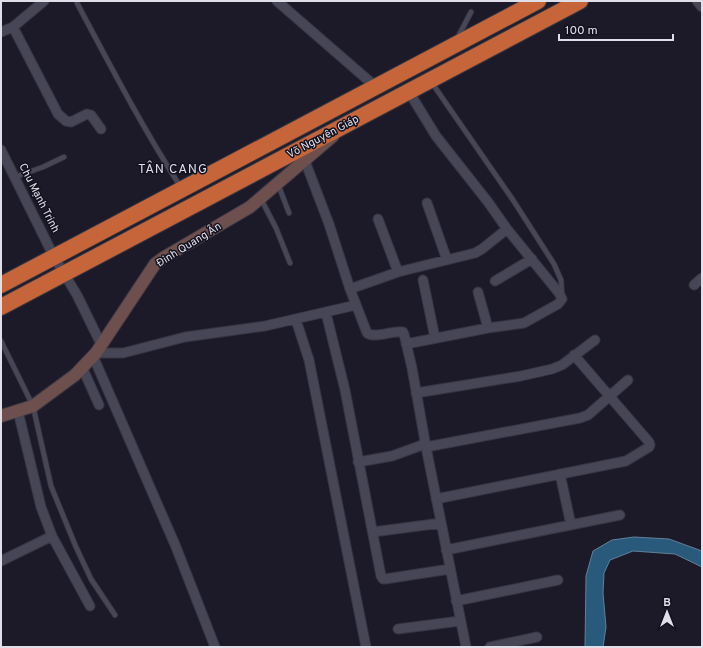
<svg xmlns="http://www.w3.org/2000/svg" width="703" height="648" font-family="Overpass,sans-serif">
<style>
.water{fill:#29597b;stroke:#60819c}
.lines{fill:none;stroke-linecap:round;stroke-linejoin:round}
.lane-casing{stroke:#373541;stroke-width:6}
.street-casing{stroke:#373541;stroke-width:11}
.secondary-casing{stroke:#373541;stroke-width:14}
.highway-casing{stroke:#373541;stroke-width:18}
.lane{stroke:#474656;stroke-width:4.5}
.street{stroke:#474656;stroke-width:9}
.secondary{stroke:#6d4f4d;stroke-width:12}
.highway{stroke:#c56539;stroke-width:16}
.labels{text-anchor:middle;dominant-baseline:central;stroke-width:3;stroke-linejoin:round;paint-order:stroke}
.street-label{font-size:11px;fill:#e0dfe9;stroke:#13111f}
.quarter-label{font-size:13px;letter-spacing:1px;fill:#e0dfe9;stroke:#13111f}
</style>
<rect width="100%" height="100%" fill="#1c1a29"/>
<path class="water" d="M 634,537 L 669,539 L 702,551 L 702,567 L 675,554 L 633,551 L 610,560 L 604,573 L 603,593 L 606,627 L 603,647 L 585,647 L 586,576 L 593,551 L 612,540 Z"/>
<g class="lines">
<g class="lane-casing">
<path id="lane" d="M 77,3 C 110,65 142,127 180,186
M 460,38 L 459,35 L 471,12
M 432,83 L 513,200 L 554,264 L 561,280 L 562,295
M 15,177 L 43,167 L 64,157
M 278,184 L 289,213
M 261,199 L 276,228 L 290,263
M 1,341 L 33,406 L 51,486 L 76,547 L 91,579 L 115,615"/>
</g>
<g class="street-casing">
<path id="street" d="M 277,1 L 376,87
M 697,1 L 702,7
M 13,27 L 58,114 L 66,121 L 71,122 L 87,114 L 91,115 L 101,129
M 1,32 L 13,27 L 44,1
M 1,150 L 54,257 L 77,295 L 101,344
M 305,161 L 329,224 L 350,289 L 367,333 C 375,339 393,330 403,332 L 404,334 L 412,368 L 426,447 L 466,647
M 427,203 L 447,260
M 378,219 L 398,272
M 423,280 L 435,338
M 495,281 L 532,259
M 694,285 L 702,278
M 350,289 L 398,272 L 475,253 L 482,249 L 507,229
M 478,292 L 488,328
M 326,313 L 345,390 L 381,576 L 383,579 L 385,579 L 450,569
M 296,320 L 309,360 L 366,647
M 406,344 L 488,328 L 524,323 L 558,304 L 562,299 L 559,293 L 507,229 L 488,202 L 436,136 L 409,92
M 96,353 L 123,353 L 185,337 L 265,326 L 356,305
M 93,356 L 176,547 L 215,647
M 82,367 L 99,405
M 416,393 L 521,376 L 552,369 L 562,365 L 595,340
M 18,411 L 41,507 L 52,536 L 90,606
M 426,447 L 580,418 L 588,415 L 628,380
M 358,462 L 392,456 L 425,444
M 560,474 L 571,525
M 436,499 L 626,461 L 649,447 L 650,445 L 649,442 L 574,355
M 373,532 L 441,523
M 446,550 L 620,515
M 1,561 L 52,536
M 456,601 L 558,580
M 398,629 L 460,621
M 490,647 L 537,637"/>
</g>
<g class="secondary-casing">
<path id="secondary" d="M 1,416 L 33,406 L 75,375 L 96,353 L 155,264 L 163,258 L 250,207 L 333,136"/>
</g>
<g class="highway-casing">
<path id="highway" d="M 1,285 L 538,1
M 1,307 L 580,1"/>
</g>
<use href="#lane" class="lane"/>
<use href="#street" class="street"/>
<use href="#secondary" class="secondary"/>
<use href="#highway" class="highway"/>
</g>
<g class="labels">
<g class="street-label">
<text transform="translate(323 137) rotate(-28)">Võ Nguyên Giáp</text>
<text transform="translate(39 198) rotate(63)">Chu Mạnh Trinh</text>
<text transform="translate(189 245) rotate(-32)">Đinh Quang Ân</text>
</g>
<g class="quarter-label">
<text x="173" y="170">TÂN CANG</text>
</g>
</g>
<rect width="703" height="648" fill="none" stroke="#e0dfe9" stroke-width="4"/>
<g transform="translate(667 612)" stroke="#13111f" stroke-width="3" paint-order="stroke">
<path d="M0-3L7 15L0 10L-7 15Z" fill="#e0dfe9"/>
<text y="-6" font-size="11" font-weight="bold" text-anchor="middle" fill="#e0dfe9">B</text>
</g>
<path d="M559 34v6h114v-6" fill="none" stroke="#e0dfe9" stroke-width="2"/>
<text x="565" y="34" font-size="12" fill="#e0dfe9" stroke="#13111f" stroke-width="3" paint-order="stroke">100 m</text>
</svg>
